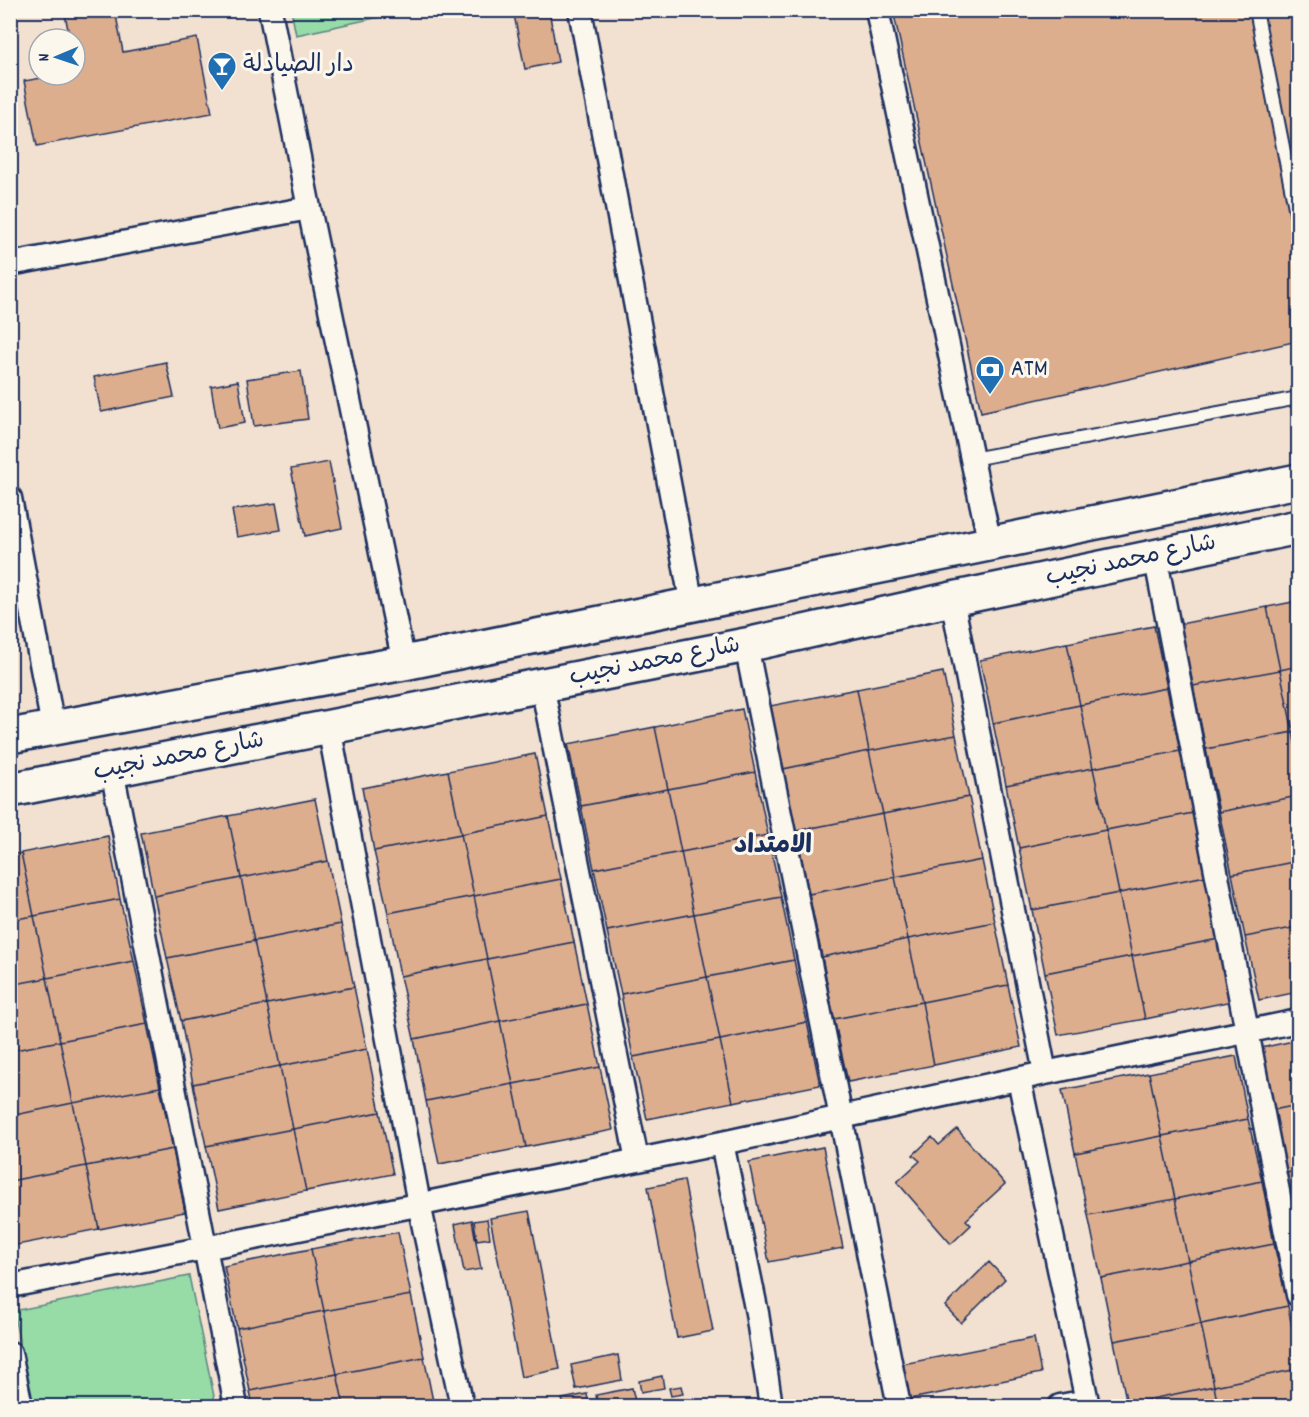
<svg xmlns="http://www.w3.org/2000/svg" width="1309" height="1417" font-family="Dekko,'Playpen Sans Arabic',sans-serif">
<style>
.green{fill:#97dba7;stroke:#598582;stroke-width:1.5}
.building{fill:#ddae8e;stroke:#1b2f5e;stroke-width:1.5}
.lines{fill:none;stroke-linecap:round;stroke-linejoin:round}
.service-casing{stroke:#1b2f5e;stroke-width:16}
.minor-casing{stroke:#1b2f5e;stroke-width:27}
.secondary-casing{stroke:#1b2f5e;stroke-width:38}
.service{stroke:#fbf7ec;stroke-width:12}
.minor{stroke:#fbf7ec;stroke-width:22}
.secondary{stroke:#fbf7ec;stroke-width:33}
.labels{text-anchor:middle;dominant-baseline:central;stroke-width:6;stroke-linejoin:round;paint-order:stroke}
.poi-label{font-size:24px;fill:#1b2f5e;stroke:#fbf7ec;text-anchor:start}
.street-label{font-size:24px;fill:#1b2f5e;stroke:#fbf7ec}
.neighbourhood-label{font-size:26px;font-weight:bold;fill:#1b2f5e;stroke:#fbf7ec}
</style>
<rect width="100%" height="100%" fill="#f2e1d0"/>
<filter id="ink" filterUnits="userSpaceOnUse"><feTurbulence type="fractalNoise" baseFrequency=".0167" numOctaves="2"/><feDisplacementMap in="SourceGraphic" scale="12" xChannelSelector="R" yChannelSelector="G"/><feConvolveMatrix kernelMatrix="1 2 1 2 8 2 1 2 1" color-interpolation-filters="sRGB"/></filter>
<g filter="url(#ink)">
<path class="green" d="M 291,10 L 408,10 L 408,11 L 296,35 Z
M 189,1276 L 216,1406 L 33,1406 L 13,1311 Z"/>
<path class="building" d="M 64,10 L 115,10 L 123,52 L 197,38 L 212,113 L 37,146 L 24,81 L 59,75 L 75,75 L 75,72 L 76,72 L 75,65 L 75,39 L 70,39 Z
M 513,10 L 549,10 L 558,62 L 525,69 Z
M 893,10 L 1298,10 L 1298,341 L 981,412 Z
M 166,362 L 174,397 L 101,412 L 94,377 Z
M 301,371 L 308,419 L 254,426 L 247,379 Z
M 238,381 L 245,423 L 218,428 L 211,386 Z
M 329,462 L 342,528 L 305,536 L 291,469 Z
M 276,503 L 281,530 L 237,537 L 232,510 Z
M 1298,601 L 1298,666 L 1280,670 L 1267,607 Z
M 1267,607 L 1280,670 L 1193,686 L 1180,624 Z
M 1154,626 L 1167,688 L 1080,705 L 1067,643 Z
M 1067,643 L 1080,705 L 993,723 L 980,660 Z
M 1298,666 L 1298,731 L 1293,732 L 1280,670 Z
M 1280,670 L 1293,732 L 1206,749 L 1193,686 Z
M 943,672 L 956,735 L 869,751 L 857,689 Z
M 1167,688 L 1180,751 L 1093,768 L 1080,705 Z
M 857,689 L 869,751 L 783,769 L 770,706 Z
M 1080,705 L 1093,768 L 1006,785 L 993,723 Z
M 742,709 L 755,772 L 668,789 L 655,727 Z
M 655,727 L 668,789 L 581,806 L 568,744 Z
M 1293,732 L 1298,758 L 1298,796 L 1219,812 L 1206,749 Z
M 956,735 L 969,797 L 883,814 L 869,751 Z
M 869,751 L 883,814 L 796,831 L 783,769 Z
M 1180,751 L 1193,813 L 1106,830 L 1093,768 Z
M 535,754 L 548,816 L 461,834 L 448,771 Z
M 1093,768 L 1106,830 L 1019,848 L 1006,785 Z
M 448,771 L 461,834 L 374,851 L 362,788 Z
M 755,772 L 768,835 L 681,852 L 668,789 Z
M 668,789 L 681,852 L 594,869 L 581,806 Z
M 1298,796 L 1298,861 L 1232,874 L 1219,812 Z
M 969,797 L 982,860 L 895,877 L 883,814 Z
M 315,799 L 328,861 L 241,878 L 228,816 Z
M 1193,813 L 1206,876 L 1119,893 L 1106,830 Z
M 883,814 L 895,877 L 809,894 L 796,831 Z
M 228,816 L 241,878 L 154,896 L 141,833 Z
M 548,816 L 561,879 L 474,896 L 461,834 Z
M 1106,830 L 1119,893 L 1032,910 L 1019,848 Z
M 461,834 L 474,896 L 388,913 L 374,851 Z
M 768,835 L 781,897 L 694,914 L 681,852 Z
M 108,836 L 120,899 L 34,916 L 21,853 Z
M 681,852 L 694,914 L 607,931 L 594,869 Z
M 21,853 L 34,916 L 10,920 L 10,855 Z
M 982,860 L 995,922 L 908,939 L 895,877 Z
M 328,861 L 341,924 L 254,941 L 241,878 Z
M 1298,861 L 1298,927 L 1245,937 L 1232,874 Z
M 1206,876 L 1219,939 L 1132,956 L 1119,893 Z
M 895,877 L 908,939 L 822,957 L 809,894 Z
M 241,878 L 254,941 L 167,958 L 154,896 Z
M 561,879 L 574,942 L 487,959 L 474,896 Z
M 1119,893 L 1132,956 L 1045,973 L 1032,910 Z
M 474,896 L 487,959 L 400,976 L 388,913 Z
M 781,897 L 794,960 L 707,977 L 694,914 Z
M 120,899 L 134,961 L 47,978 L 34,916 Z
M 694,914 L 707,977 L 621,994 L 607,931 Z
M 34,916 L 47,978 L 10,985 L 10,920 Z
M 995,922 L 1008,985 L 922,1002 L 908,939 Z
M 341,924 L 354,987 L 267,1004 L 254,941 Z
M 1298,927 L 1298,992 L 1259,1000 L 1245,937 Z
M 908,939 L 922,1002 L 834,1019 L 822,957 Z
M 1219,939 L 1232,1001 L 1145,1019 L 1132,956 Z
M 254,941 L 267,1004 L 181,1021 L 167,958 Z
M 574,942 L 587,1004 L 500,1021 L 487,959 Z
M 1132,956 L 1145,1019 L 1058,1035 L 1045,973 Z
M 487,959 L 500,1021 L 414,1039 L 400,976 Z
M 794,960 L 807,1022 L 720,1040 L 707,977 Z
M 134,961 L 147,1024 L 60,1041 L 47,978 Z
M 707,977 L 720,1040 L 633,1057 L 621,994 Z
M 47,978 L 60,1041 L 10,1051 L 10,985 Z
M 1008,985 L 1021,1047 L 934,1065 L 922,1002 Z
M 354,987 L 367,1049 L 280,1066 L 267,1004 Z
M 922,1002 L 934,1065 L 848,1082 L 834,1019 Z
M 267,1004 L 280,1066 L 193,1084 L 181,1021 Z
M 587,1004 L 600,1067 L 513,1084 L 500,1021 Z
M 500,1021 L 513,1084 L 426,1101 L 414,1039 Z
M 807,1022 L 820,1085 L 733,1102 L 720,1040 Z
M 147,1024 L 160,1087 L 73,1103 L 60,1041 Z
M 720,1040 L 733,1102 L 647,1119 L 633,1057 Z
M 1298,1040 L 1298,1105 L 1273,1110 L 1261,1048 Z
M 60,1041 L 73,1103 L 10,1116 L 10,1051 Z
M 367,1049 L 380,1112 L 293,1129 L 280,1066 Z
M 1236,1056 L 1248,1119 L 1162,1136 L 1149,1073 Z
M 280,1066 L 293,1129 L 206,1146 L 193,1084 Z
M 600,1067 L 613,1130 L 526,1147 L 513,1084 Z
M 1149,1073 L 1162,1136 L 1075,1153 L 1062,1090 Z
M 513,1084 L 526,1147 L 439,1164 L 426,1101 Z
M 160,1087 L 173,1149 L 86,1166 L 73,1103 Z
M 73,1103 L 86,1166 L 10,1181 L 10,1116 Z
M 1298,1105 L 1298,1170 L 1287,1173 L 1273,1110 Z
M 380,1112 L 393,1174 L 306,1191 L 293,1129 Z
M 1248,1119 L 1262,1181 L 1175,1199 L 1162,1136 Z
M 293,1129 L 306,1191 L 219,1209 L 206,1146 Z
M 957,1129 L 1005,1184 L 966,1220 L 971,1225 L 951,1244 L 897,1182 L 920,1161 L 913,1155 L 932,1137 L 939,1145 Z
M 1162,1136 L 1175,1199 L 1088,1215 L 1075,1153 Z
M 823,1147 L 843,1248 L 769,1262 L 749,1162 Z
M 173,1149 L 185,1212 L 99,1229 L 86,1166 Z
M 86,1166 L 99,1229 L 12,1246 L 10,1238 L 10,1181 Z
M 1298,1170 L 1298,1230 L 1287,1173 Z
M 684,1180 L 713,1331 L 677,1338 L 648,1187 Z
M 1262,1181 L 1274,1244 L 1188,1261 L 1175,1199 Z
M 1175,1199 L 1188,1261 L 1101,1278 L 1088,1215 Z
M 529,1211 L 560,1369 L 521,1377 L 490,1218 Z
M 487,1219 L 490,1238 L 477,1240 L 474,1221 Z
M 472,1220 L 481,1269 L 464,1272 L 455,1224 Z
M 398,1232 L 411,1295 L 324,1311 L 311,1249 Z
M 1274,1244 L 1288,1306 L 1201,1324 L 1188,1261 Z
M 311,1249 L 324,1311 L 237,1328 L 224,1266 Z
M 1188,1261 L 1201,1324 L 1114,1341 L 1101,1278 Z
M 989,1262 L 1005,1279 L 961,1323 L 945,1306 Z
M 411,1295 L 424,1357 L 337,1374 L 324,1311 Z
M 1288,1306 L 1298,1359 L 1298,1369 L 1214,1386 L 1201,1324 Z
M 324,1311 L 337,1374 L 250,1391 L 237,1328 Z
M 1201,1324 L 1214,1386 L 1127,1404 L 1114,1341 Z
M 1034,1338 L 1041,1373 L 910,1399 L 903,1364 Z
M 618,1355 L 622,1380 L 576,1389 L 571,1365 Z
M 424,1357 L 434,1406 L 344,1406 L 337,1374 Z
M 1298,1369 L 1298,1406 L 1218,1406 L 1214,1386 Z
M 337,1374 L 344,1406 L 253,1406 L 250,1391 Z
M 662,1376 L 664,1388 L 641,1392 L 639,1381 Z
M 681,1386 L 683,1394 L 671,1396 L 669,1388 Z
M 1214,1386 L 1218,1406 L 1128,1406 L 1127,1404 Z
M 632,1388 L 636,1406 L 598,1406 L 596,1395 Z
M 587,1394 L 589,1406 L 564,1406 L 562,1399 Z"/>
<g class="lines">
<g class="service-casing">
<path id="service" d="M 1256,10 L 1298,223
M 972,459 L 1298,398"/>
</g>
<g class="minor-casing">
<path id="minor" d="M 270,10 L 309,208 L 404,663
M 580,10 L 692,605
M 877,10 L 990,544
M 10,264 L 309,208
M 10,498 L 53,727
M 1155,555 L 1298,1295
M 952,599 L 1045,1073
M 746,645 L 899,1406
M 542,685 L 637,1160
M 329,727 L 419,1204 L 462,1406
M 112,770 L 236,1406
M 1019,1079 L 1088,1406
M 722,1143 L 757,1313 L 771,1406
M 10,1286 L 205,1248 L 722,1143 L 1045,1073 L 1298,1021
M 10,1353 L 21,1406
M 1060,1406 L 1087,1401"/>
</g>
<g class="secondary-casing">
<path id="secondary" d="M 10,736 L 404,663 L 1298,481
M 10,790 L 746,645 L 952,599 L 1298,527"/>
</g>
<use href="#service" class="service"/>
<use href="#minor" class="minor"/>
<use href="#secondary" class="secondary"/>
</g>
</g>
<defs>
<g id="bar-pin" transform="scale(1.5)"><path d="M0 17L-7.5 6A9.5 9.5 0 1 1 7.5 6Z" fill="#1f6fb2" stroke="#fbf7ec"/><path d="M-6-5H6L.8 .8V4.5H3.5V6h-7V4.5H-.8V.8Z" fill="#fff"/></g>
<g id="bank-pin" transform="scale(1.5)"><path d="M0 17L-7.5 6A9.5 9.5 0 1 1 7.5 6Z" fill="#1f6fb2" stroke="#fbf7ec"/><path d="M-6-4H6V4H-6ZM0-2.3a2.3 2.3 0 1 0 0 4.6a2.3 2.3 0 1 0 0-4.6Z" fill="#fff"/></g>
</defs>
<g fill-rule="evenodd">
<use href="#bar-pin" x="222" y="66"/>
<use href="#bank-pin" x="990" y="370"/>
</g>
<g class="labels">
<g class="poi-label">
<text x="243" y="66">دار الصيادلة</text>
<text x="1011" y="370">ATM</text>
</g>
<g class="street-label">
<text transform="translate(1131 561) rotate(-12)">شارع محمد نجيب</text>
<text transform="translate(655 662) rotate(-11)">شارع محمد نجيب</text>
<text transform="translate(179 757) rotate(-11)">شارع محمد نجيب</text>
</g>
<g class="neighbourhood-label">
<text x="773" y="846">الامتداد</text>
</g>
</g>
<rect width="1309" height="1417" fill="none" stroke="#fbf7ec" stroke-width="36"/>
<rect x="18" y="18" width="1273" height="1381" fill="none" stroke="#1b2f5e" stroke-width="2" filter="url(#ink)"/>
<g transform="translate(57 57) rotate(268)"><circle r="28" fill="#fbf7ec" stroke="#a1a7b3" stroke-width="1.5"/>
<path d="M0-4.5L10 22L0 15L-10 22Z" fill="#1f6fb2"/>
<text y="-9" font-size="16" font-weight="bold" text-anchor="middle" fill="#1b2f5e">N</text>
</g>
</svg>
